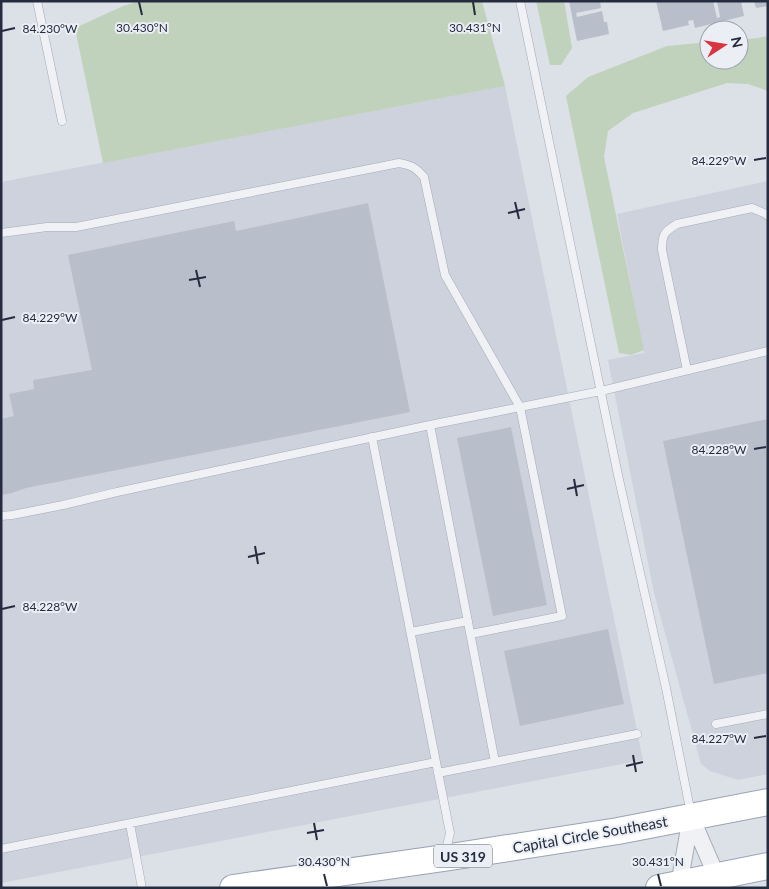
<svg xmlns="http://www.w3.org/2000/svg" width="769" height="889" font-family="Lato,sans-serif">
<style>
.built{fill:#ced2dd}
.green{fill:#c0d2bc}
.building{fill:#b9becb}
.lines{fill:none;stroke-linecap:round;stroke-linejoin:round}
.lane-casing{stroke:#a5aab5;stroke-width:9}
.street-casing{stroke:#a5aab5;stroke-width:18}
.primary-casing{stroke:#9aa3b4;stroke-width:28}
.lane{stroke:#eff1f5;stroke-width:8}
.street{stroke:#eff1f5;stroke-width:16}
.primary{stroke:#fff;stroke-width:26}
.ticks{fill:none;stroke:#252c3f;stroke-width:2}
.labels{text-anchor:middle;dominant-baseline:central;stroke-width:4;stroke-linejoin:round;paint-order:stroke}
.shield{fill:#ebeff5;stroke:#606676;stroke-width:1}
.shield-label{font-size:14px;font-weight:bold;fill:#252c3f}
.street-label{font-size:15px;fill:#252c3f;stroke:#ebeff5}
.ticks-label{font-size:12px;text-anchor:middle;fill:#252c3f;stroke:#ebeff5;stroke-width:4;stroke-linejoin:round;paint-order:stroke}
</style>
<rect width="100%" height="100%" fill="#dce0e7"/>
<path class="built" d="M 505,86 L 643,760 L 1,883 L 1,182 Z
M 768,181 L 768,774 L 738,780 L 710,771 L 701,764 L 654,593 L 608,360 L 644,353 L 617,214 Z"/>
<path class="green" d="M 141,1 L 482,1 L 505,86 L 103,163 L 75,28 L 123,6 Z
M 536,1 L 564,1 L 572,48 L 561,65 L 550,65 Z
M 768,36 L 768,91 L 748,84 L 727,83 L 633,113 L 608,131 L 604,157 L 644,350 L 631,355 L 619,353 L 566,96 L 588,77 L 667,46 L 709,42 L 709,60 L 739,60 L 739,40 L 758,38 Z"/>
<path class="building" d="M 569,1 L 600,1 L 601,8 L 576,13 L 577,17 L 602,11 L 604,22 L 607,22 L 609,34 L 577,41 Z
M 656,1 L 683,1 L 683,2 L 713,1 L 717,18 L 720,17 L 717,1 L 741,1 L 744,16 L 695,28 L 693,20 L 688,21 L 689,25 L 663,31 Z
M 754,1 L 768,1 L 768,6 L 756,8 Z
M 368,203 L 410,412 L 26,488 L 12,493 L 1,495 L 1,419 L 14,416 L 9,394 L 34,389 L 33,380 L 92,370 L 68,255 L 234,221 L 236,231 Z
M 768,419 L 768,673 L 714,684 L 663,441 Z
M 511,427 L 547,605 L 493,616 L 457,438 Z
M 608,629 L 624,704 L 520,726 L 504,651 Z"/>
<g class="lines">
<g class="lane-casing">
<path id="lane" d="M 37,1 L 62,121
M 520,1 L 618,475 L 666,688 L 691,814
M 1,233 L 47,227 L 76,227 L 399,163 C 412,166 414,166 424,177 L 445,275 L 520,407 L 562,616 L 471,634
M 687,370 L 662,250 C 662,234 664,232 677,224 L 752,208 L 766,214 L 768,216
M 430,425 L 495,762
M 372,437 L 449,828 L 450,833 L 445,854
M 1,516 L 12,515 L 63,505 L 117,492 L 430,425 L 601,391 L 768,351
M 411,632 L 468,621
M 716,724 L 768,714
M 438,773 L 637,734
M 130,824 L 142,888
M 1,849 L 436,762"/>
</g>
<g class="street-casing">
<path id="street" d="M 691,817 L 717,877 L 719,884
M 680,888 L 679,885 L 691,817"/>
</g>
<g class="primary-casing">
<path id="primary" d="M 233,888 L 444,858 L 618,831 L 768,802
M 659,888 L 768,866"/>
</g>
<use href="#lane" class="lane"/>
<use href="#street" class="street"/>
<use href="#primary" class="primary"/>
</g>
<path class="ticks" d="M 139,2 L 142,15M 473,2 L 475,15M 2,31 L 15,28M 754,160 L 766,158M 515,202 L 519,219M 508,213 L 525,209M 196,270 L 200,287M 189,280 L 206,277M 2,320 L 15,317M 754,449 L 766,447M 574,479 L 577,496M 567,489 L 584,485M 255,546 L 258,564M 248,557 L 265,553M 2,609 L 15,606M 754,738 L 766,736M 633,755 L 636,772M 626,766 L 643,762M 314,823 L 317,840M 307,833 L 324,830M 324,874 L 327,886M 658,874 L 661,886"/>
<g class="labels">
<rect class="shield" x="434" y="844.5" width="58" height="23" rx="4"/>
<g class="shield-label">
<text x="463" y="856">US 319</text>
</g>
<g class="street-label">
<text transform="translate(590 834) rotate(-10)">Capital Circle Southeast</text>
</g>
</g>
<g class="ticks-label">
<text x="142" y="32">30.430°N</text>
<text x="475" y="32">30.431°N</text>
<text x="50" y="33">84.230°W</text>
<text x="719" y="165">84.229°W</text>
<text x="50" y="322">84.229°W</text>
<text x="719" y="454">84.228°W</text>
<text x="50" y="611">84.228°W</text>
<text x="719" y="743">84.227°W</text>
<text x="324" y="866">30.430°N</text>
<text x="658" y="866">30.431°N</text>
</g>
<rect width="769" height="889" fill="none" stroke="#252c3f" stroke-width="5"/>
<g transform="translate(724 45) rotate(78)"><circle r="24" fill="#ebeff5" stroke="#9ca1ac"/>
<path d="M0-4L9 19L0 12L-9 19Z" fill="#d83541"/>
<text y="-8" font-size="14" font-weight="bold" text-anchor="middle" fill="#252c3f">N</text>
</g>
</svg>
